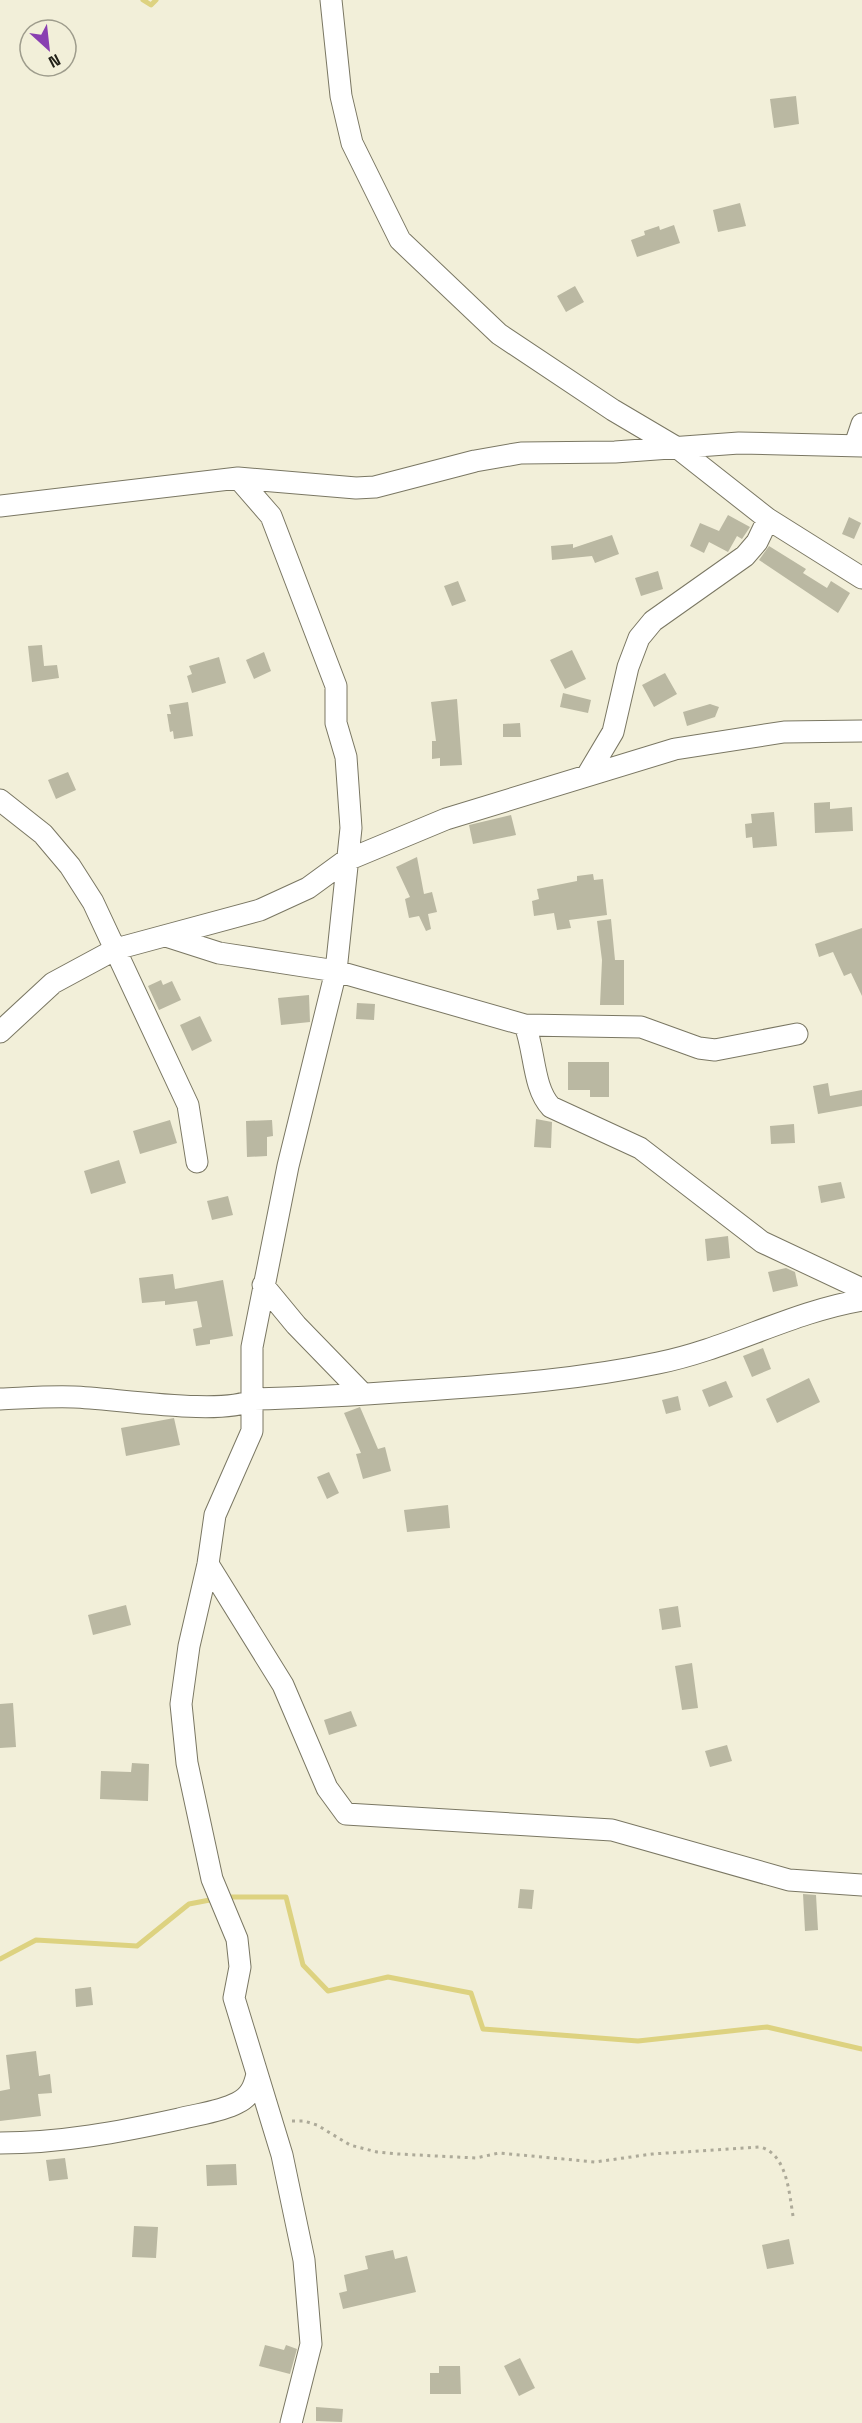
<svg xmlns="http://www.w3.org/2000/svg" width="862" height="2423" font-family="'Space Grotesk',sans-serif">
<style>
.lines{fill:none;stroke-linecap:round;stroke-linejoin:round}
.stream{stroke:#ddd280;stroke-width:5}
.building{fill:#bab8a2}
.minor-casing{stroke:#7a7763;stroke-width:23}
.path{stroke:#adaa99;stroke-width:3;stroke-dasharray:3 4.5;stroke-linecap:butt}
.minor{stroke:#fff;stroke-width:21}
</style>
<rect width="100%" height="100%" fill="#f2efd9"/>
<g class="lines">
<path class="stream" d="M 143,0 L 151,5 L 156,0
M 224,1897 L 286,1897 L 303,1965 L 328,1991 L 388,1977 L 471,1993 L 483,2029 L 638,2041 L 767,2027 L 862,2049
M 0,1959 L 36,1940 L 137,1946 L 189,1904 L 215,1899"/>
</g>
<path class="building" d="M 796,96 L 799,124 L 774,128 L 770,99 Z
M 740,203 L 746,226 L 718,232 L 713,210 Z
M 674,225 L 680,243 L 637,257 L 631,240 L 645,235 L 644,231 L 659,226 L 660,230 Z
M 575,286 L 584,302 L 566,312 L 557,296 Z
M 728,515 L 750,527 L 742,539 L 737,536 L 728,552 L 709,542 L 704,553 L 690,546 L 700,523 L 719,531 Z
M 849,517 L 861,523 L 854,539 L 842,534 Z
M 612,535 L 619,554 L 595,563 L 592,556 L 552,560 L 551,546 L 573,544 L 573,548 Z
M 769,546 L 806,569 L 803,573 L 827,588 L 831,581 L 850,593 L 838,613 L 759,560 Z
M 658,571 L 663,589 L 641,596 L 635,578 Z
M 458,581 L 466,601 L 452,606 L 444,586 Z
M 42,645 L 44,666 L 57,665 L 59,678 L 32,682 L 28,646 Z
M 572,650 L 586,679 L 565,689 L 550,660 Z
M 264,652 L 271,671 L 254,679 L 246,660 Z
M 219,657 L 226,683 L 192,693 L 187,676 L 192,674 L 189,666 Z
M 665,673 L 677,694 L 654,707 L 642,685 Z
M 563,693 L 591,700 L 588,713 L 560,707 Z
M 457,699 L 462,765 L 440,766 L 440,758 L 432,759 L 432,741 L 436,741 L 431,702 Z
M 188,702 L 193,736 L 174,739 L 173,731 L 170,732 L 167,714 L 171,714 L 169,705 Z
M 710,704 L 719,707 L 715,717 L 687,726 L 683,712 Z
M 520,723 L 521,737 L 503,737 L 503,724 Z
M 68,772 L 76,790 L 56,799 L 48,780 Z
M 830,802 L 830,809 L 852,807 L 853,831 L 815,833 L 814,803 Z
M 774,812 L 777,846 L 753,848 L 752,837 L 746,838 L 745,824 L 752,823 L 751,814 Z
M 511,815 L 516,835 L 473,844 L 469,825 Z
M 417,857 L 424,894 L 432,892 L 437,912 L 428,914 L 431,929 L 426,931 L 419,916 L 409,918 L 405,899 L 410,897 L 396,867 Z
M 593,874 L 594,880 L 603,879 L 607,915 L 569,920 L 571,928 L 557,930 L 554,913 L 534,916 L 532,901 L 539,899 L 537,889 L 577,881 L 577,876 Z
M 611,919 L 615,960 L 624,960 L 624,1005 L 600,1005 L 602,960 L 597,921 Z
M 862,928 L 862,996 L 851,973 L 844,976 L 833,952 L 819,957 L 815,944 Z
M 161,980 L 163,985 L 172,981 L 181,1000 L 159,1010 L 148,986 Z
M 309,995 L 310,1022 L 281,1025 L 278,998 Z
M 357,1003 L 375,1004 L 374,1020 L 356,1019 Z
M 200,1016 L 212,1041 L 192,1051 L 180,1025 Z
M 568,1062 L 609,1062 L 609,1097 L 590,1097 L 590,1090 L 568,1090 Z
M 828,1083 L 830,1096 L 862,1090 L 862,1106 L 818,1114 L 813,1086 Z
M 536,1119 L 552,1122 L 551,1148 L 534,1147 Z
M 170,1120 L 177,1143 L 140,1154 L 133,1131 Z
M 272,1120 L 273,1136 L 267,1137 L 267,1156 L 247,1157 L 246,1121 Z
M 794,1124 L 795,1143 L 771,1144 L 770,1126 Z
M 119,1160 L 126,1183 L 91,1194 L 84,1171 Z
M 841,1182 L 845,1198 L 821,1203 L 818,1186 Z
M 228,1196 L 233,1215 L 212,1220 L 207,1201 Z
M 728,1236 L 730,1258 L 707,1261 L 705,1239 Z
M 786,1268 L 795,1272 L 798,1286 L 773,1292 L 768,1272 Z
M 173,1274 L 175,1289 L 223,1280 L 233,1336 L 210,1340 L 210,1344 L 196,1346 L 193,1329 L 202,1327 L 197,1301 L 165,1305 L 165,1301 L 142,1303 L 139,1278 Z
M 763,1348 L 771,1369 L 752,1377 L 743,1356 Z
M 809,1378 L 820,1402 L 777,1423 L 766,1399 Z
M 726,1381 L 733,1397 L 709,1407 L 702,1390 Z
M 678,1396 L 681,1410 L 666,1414 L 662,1400 Z
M 360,1407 L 378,1449 L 385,1447 L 391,1471 L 363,1479 L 356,1454 L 361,1453 L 344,1413 Z
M 174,1418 L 180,1445 L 126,1456 L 121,1428 Z
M 329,1472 L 339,1493 L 327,1499 L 317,1477 Z
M 448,1505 L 450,1528 L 407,1532 L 404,1510 Z
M 126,1605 L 131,1625 L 93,1635 L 88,1615 Z
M 678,1606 L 681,1627 L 662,1630 L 659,1609 Z
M 692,1663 L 698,1708 L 682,1710 L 675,1666 Z
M 13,1703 L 16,1747 L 0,1748 L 0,1704 Z
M 351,1711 L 357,1726 L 329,1735 L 324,1720 Z
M 727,1745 L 732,1761 L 710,1767 L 705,1751 Z
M 132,1763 L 149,1764 L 148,1801 L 100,1799 L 101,1771 L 131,1772 Z
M 520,1889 L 534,1890 L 532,1909 L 518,1908 Z
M 803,1894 L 816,1895 L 818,1930 L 805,1931 Z
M 91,1987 L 93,2005 L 76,2007 L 75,1989 Z
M 36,2051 L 39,2076 L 50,2074 L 52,2093 L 38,2094 L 41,2116 L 0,2121 L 0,2091 L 10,2089 L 6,2055 Z
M 65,2158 L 68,2179 L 49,2181 L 46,2160 Z
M 236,2164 L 237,2185 L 207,2186 L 206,2165 Z
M 134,2226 L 158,2227 L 156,2258 L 132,2257 Z
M 789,2239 L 794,2264 L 767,2269 L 762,2245 Z
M 393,2250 L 395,2259 L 407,2256 L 416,2292 L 343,2309 L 339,2293 L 347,2291 L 344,2275 L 368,2269 L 365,2256 Z
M 265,2345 L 284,2350 L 286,2345 L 297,2349 L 290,2374 L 259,2366 Z
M 520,2358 L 535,2388 L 519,2396 L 504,2366 Z
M 439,2366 L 460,2366 L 461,2394 L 430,2394 L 430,2373 L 439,2373 Z
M 316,2407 L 343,2409 L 342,2422 L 316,2421 Z"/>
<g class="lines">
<g class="minor-casing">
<path id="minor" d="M 331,0 L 341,96 L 352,143 L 400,240 L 499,334 L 613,410 L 679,449 L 768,519 L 862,578
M 855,445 L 862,424
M 238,478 L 271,516 L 336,686 L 336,723 L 346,757 L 351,828 L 336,971 L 288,1166 L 252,1347 L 252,1431 L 215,1515 L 208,1564 L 189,1646 L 181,1704 L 187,1763 L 212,1879 L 237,1939 L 240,1967 L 234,1998 L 282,2155 L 304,2260 L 311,2344 L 291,2423
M 0,506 L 238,478 L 356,488 L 375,487 L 475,461 L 521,453 L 615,452 L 739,443 L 862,446
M 588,774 L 613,732 L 628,667 L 639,638 L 653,621 L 745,556 L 757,542 L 768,519
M 0,800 L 43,834 L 70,866 L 93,902 L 188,1105 L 197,1162
M 166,936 L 219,953 L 336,971 L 525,1025 C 535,1052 533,1088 551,1107 L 640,1148 L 762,1242 L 862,1289
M 525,1025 L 641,1027 L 699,1048 L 715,1050 L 797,1034
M 0,1032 L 53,983 L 116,949 L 260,910 L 308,888 L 345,861 L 446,819 L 675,749 L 784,732 L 862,731
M 263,1285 L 296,1325 L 363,1394
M 0,1399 C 25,1398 50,1396 74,1397 C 112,1398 226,1417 254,1399 C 312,1398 369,1394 427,1390 C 504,1385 582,1379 658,1363 C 728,1349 791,1312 862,1300
M 208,1564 L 283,1685 L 327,1788 L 346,1814 L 612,1830 L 789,1880 L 862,1885
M 0,2143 C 61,2143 120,2132 179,2119 C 198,2114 220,2112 237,2103 C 250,2097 254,2087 257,2074"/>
</g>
<path class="path" d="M 292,2121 L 304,2121 L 317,2125 L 350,2145 L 377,2152 L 398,2154 L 476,2158 L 499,2153 L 595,2162 L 652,2154 L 760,2147 C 787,2154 789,2192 793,2216"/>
<use href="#minor" class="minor"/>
</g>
<g transform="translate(48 48) rotate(153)"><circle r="28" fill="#f2efd9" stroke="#9e9c8c" stroke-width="1.5"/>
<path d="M0-4.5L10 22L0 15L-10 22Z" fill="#893fb1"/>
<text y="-9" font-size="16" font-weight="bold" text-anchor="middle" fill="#212018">N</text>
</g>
</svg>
